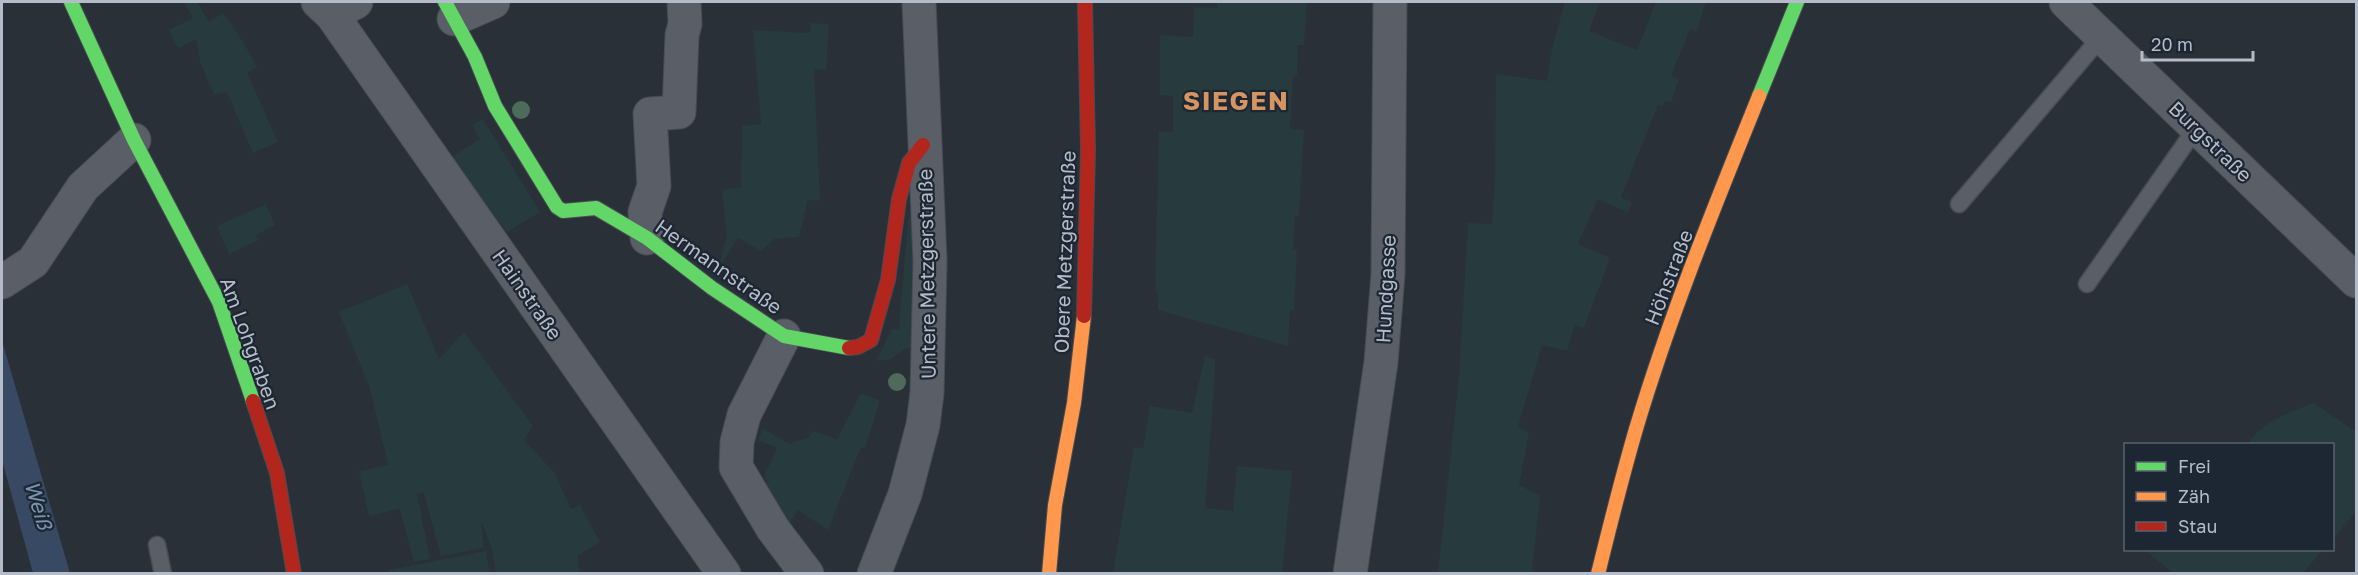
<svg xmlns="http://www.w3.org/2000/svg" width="2358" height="575" font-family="'Golos Text',sans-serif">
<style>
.green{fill:#273a3e}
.water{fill:#384963}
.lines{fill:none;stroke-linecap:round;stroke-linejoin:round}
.lane-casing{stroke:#484c53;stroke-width:19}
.street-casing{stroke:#484c53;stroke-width:35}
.fast-casing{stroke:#484c53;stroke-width:16}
.slow-casing{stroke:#484c53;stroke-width:16}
.jam-casing{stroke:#484c53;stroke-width:16}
.lane{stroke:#5a5e66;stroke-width:16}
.street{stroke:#5a5e66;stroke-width:33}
.fast{stroke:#63d668;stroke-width:14}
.slow{stroke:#ff974d;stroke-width:14}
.jam{stroke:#b3261e;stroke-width:14}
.tree{fill:#4e6a5a}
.labels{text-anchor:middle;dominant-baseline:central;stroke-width:4.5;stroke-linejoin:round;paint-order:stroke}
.street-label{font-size:20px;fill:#b4bcc9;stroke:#1d2633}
.water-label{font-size:21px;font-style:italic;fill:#7c92b1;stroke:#1d2633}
.district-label{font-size:26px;font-weight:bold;letter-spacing:1.5px;fill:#d59563;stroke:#1d2633}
</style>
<rect width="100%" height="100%" fill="#2a3038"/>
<path class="green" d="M 184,2 L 197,2 L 209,22 L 223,13 L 242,40 L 257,67 L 247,73 L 278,142 L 253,153 L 227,92 L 214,95 L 200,62 L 196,39 L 178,48 L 169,30 L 193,18 Z
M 1217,2 L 1307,2 L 1304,45 L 1298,45 L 1297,75 L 1293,76 L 1290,129 L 1304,130 L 1299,215 L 1295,216 L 1293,249 L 1297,250 L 1294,310 L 1290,310 L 1288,346 L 1158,310 L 1158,291 L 1155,291 L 1159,132 L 1173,132 L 1173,96 L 1160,95 L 1160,35 L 1193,37 L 1194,7 L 1217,8 Z
M 1565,2 L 1600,2 L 1589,31 L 1637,50 L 1656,2 L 1706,2 L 1697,31 L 1690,29 L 1671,76 L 1679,79 L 1671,103 L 1665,101 L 1663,106 L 1658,105 L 1621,197 L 1632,202 L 1628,213 L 1598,199 L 1578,244 L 1610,258 L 1584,328 L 1575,325 L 1567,351 L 1542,345 L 1518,427 L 1529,433 L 1519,485 L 1540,495 L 1532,573 L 1438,573 L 1459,377 L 1468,223 L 1492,224 L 1495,180 L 1496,74 L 1547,81 L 1552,48 Z
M 811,23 L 829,24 L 826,70 L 814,69 L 820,201 L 808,200 L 799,237 L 774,239 L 761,251 L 738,238 L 718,269 L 727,236 L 722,190 L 741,187 L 742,126 L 761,124 L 753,30 L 810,33 Z
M 483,119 L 540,212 L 507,232 L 451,158 L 480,139 L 472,125 Z
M 266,204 L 275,225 L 256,235 L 258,240 L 229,254 L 217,226 Z
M 913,209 L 918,346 L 905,349 L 891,359 L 876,361 L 892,329 L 899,329 L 908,221 Z
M 407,284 L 439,359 L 464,332 L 533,426 L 524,440 L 554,472 L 571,509 L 580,505 L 600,542 L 577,556 L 580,573 L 496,573 L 492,549 L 481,521 L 484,548 L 441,556 L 424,493 L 417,494 L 430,559 L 414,562 L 400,509 L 369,516 L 359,471 L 388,465 L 370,389 L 339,312 Z
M 1205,356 L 1215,359 L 1215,373 L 1205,508 L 1233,511 L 1237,466 L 1292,471 L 1282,573 L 1113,573 L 1134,447 L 1143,448 L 1150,406 L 1192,413 Z
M 861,393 L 880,401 L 865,448 L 861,447 L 828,530 L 798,510 L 789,525 L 767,497 L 767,481 L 764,476 L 777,448 L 758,440 L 763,428 L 789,444 L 808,438 L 813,431 L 837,439 Z
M 2314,403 L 2356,432 L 2356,511 L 2333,539 L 2332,444 L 2248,444 C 2261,422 2291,411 2314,403 Z
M 2150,550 L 2323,550 L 2302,574 L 2173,573 L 2148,553 Z
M 486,551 L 490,573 L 390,573 L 389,570 Z"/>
<path class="water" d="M 2,341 L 70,573 L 33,573 L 2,460 Z"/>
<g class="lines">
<g class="lane-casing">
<path id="lane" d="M 1959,204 L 2102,36
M 2087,284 L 2197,127
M 157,545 L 163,574"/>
</g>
<g class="street-casing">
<path id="street" d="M 318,2 L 332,15 L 724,574
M 2066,2 L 2356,281
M 332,15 L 356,2
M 454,19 L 493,2
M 647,238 L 645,212 L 654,186 L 650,114 L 679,112 L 682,35 L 685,24 L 684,2
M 2,282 L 33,262 L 83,187 L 134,140
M 784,336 L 744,415 L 737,442 L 736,467 L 773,529 L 807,574
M 874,574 L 905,494 L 923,425 L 927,393 L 930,261 L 919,2
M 1350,574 L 1381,362 L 1388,274 L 1390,2"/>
</g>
<g class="fast-casing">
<path id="fast" d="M 71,2 L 134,140 L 219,302 L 253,401
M 445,2 L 475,57 L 495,106 L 557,207 L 563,211 L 596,208 L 647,238 L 712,288 L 784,336 L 849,348
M 1759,96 L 1797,2"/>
</g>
<g class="slow-casing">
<path id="slow" d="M 1049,574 L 1055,505 L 1074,403 L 1084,316
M 1598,574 C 1610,525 1622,477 1636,429 C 1670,315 1715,205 1759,96"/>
</g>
<g class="jam-casing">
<path id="jam" d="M 1084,316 L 1088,150 L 1085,2
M 849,348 L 858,347 L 871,340 L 888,280 L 899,199 L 909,163 L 923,145
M 253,401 L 277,473 L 294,574"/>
</g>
<use href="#lane" class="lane"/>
<use href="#street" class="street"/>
<use href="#fast" class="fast"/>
<use href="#slow" class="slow"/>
<use href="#jam" class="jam"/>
</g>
<g class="tree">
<circle cx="521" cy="110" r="9"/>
<circle cx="897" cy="382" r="9"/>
</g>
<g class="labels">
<g class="street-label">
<text transform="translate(2211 141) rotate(44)">Burgstraße</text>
<text transform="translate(1064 252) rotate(-88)">Obere Metzgerstraße</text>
<text transform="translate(719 266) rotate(35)">Hermannstraße</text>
<text transform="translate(926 274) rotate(-91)">Untere Metzgerstraße</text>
<text transform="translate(1668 277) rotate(-69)">Höhstraße</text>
<text transform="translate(1385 289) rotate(-87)">Hundgasse</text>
<text transform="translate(528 294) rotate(55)">Hainstraße</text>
<text transform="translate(251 343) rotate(70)">Am Lohgraben</text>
</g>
<g class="water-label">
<text transform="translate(39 505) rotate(73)">Weiß</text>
</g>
<g class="district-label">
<text x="1236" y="100">SIEGEN</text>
</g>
</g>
<rect width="2358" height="575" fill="none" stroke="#b4bcc9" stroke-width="6"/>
<rect x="2124" y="443" width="210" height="108" fill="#1d2633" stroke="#59626f" stroke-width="1.5"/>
<rect x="2136" y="462" width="30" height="9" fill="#63d668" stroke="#59626f" stroke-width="1.5"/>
<text x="2178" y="473" font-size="18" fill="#b4bcc9">Frei</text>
<rect x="2136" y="492" width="30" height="9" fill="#ff974d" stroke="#59626f" stroke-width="1.5"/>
<text x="2178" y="503" font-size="18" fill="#b4bcc9">Zäh</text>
<rect x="2136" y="522" width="30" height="9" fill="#b3261e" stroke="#59626f" stroke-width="1.5"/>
<text x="2178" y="533" font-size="18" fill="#b4bcc9">Stau</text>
<path d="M2142 51v9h111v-9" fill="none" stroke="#b4bcc9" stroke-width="3"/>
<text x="2151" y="51" font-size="18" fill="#b4bcc9" stroke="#1d2633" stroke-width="4.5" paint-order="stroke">20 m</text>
</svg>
